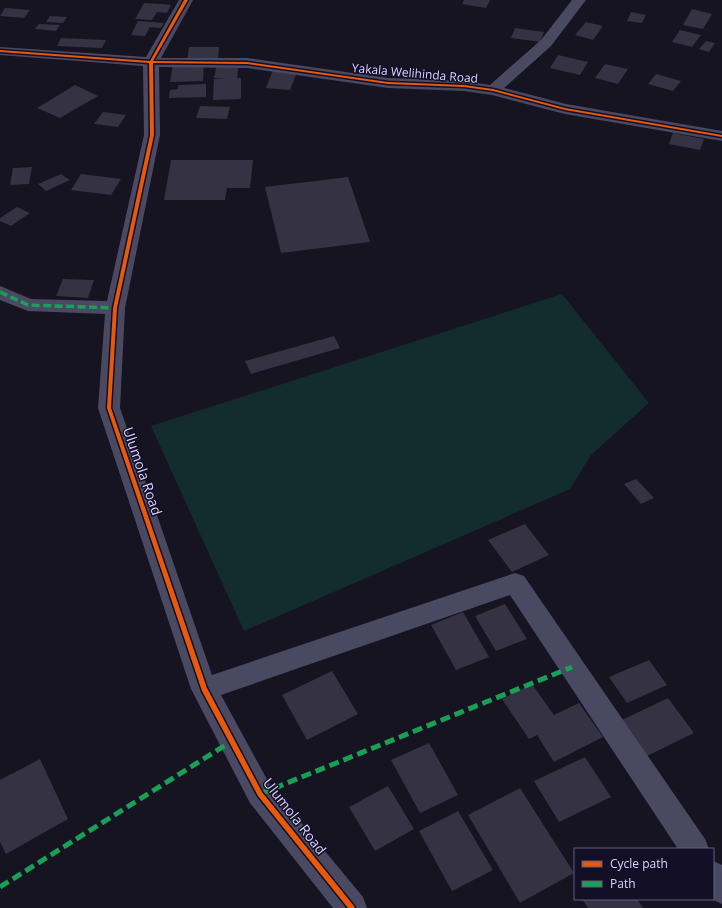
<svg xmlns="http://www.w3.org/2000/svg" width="722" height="908" font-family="'Open Sans',sans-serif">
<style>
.green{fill:#132c2d}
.building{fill:#343243}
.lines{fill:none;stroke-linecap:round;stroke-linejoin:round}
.minor{fill:#4a4962;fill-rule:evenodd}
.quiet-far1{stroke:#1a9f57;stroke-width:3.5;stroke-dasharray:8 3.5;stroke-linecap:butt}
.quiet{stroke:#1a9f57;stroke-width:5;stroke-dasharray:10 5;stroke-linecap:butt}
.cycleway-casing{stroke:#130f26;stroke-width:3}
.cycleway{fill:#e8590c;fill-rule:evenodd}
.labels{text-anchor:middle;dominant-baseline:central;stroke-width:3;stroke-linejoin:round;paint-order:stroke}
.far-street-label{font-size:12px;fill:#d9d4ff;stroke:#130f26}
.street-label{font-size:14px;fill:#d9d4ff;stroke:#130f26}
</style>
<rect width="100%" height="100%" fill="#161421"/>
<path class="green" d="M 562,294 L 649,403 L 591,455 L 570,489 L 244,631 L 151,426 Z"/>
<path class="building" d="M 464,0 L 490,0 L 486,8 L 462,4 Z
M 144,3 L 162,4 L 171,5 L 167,13 L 157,12 L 152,20 L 135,19 Z
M 5,8 L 30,10 L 24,18 L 0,16 Z
M 692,9 L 712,14 L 703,29 L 683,25 Z
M 631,12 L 646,15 L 642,23 L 627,21 Z
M 50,16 L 67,17 L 63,23 L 46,22 Z
M 138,21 L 153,22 L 164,23 L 161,28 L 150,27 L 145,36 L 131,35 Z
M 586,22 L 603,26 L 593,40 L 575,35 Z
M 39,24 L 60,25 L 56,31 L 35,29 Z
M 515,28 L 544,32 L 540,42 L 511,38 Z
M 680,30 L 701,35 L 692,47 L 672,42 Z
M 61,38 L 106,40 L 102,48 L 57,46 Z
M 706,41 L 715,43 L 709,52 L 699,49 Z
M 189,47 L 219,47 L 218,60 L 187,61 Z
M 558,55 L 588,62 L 580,75 L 550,68 Z
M 204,63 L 203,81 L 170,82 L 173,64 Z
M 217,64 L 239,64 L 237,78 L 241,78 L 241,99 L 213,100 L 214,79 L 227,79 L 214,78 Z
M 605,64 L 628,69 L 618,84 L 595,78 Z
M 273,70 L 297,72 L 290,90 L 266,88 Z
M 656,74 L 681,81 L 673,91 L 648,84 Z
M 206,84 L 206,97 L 169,98 L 170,90 L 178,89 L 178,85 Z
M 75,85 L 98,96 L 60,118 L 37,108 Z
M 200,106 L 230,107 L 227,119 L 196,118 Z
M 103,112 L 126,115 L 118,127 L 94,124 Z
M 673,133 L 704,139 L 700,150 L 669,144 Z
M 171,160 L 253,160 L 250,188 L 227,188 L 225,200 L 164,200 Z
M 32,167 L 29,184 L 10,185 L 13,168 Z
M 61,174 L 70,180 L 46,191 L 38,184 Z
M 81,174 L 121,179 L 111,195 L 71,190 Z
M 348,177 L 370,242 L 281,253 L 265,187 Z
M 17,207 L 30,213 L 11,226 L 0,221 L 0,218 Z
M 63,279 L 94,280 L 88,298 L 56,296 Z
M 334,336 L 340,348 L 251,374 L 245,361 Z
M 636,479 L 654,498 L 641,504 L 624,484 Z
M 525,524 L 549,555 L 512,572 L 488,540 Z
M 505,604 L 527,639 L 496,651 L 475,616 Z
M 463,612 L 489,657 L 456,670 L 431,625 Z
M 649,660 L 667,685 L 627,703 L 609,677 Z
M 332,671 L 358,714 L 307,740 L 282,695 Z
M 532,684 L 554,715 L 579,703 L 603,737 L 554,762 L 537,735 L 529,739 L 502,699 Z
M 668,698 L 694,733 L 647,756 L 622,720 Z
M 429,743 L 458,795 L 420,813 L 391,760 Z
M 585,757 L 611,797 L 559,822 L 534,781 Z
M 40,759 L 68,819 L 6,854 L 0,842 L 0,780 Z
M 388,786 L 414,829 L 375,851 L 349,807 Z
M 520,788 L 574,873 L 520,903 L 468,815 Z
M 458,811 L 493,870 L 452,891 L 419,831 Z
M 582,899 L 637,899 L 643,908 L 588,908 Z"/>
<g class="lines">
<path class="minor" d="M 179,0 L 193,0 L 161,58 L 247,58 L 388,78 L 464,81 L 490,85 L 541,40 L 572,0 L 586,0 L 551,46 L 504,88 L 566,104 L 722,131 L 722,141 L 565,114 L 492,95 L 464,91 L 388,88 L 247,68 L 159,67 L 160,135 L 125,308 L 120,408 L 212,675 L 515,573 L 524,576 L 705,839 L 709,849 L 678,849 L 510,595 L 221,695 L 270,785 L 363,897 L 367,908 L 333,908 L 250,803 L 191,689 L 98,408 L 105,314 L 28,311 L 0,300 L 0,286 L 31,299 L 107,301 L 144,135 L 143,66 L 0,55 L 0,47 L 146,57 Z
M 713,861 L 722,865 L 722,904 L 711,899 L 713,899 Z"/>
<path class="quiet-far1" d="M 0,292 L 28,305 L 115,308"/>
<path class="quiet" d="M 260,794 L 572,667
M 0,887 L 232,741"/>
<g class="cycleway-casing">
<path id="cycleway" d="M 184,0 L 188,0 L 153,61 L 247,62 L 388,82 L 464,85 L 493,89 L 565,108 L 722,135 L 722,137 L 565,110 L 493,91 L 464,87 L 388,84 L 247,64 L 153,63 L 154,135 L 117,308 L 111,408 L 207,688 L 262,792 L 354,906 L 355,908 L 348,908 L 258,796 L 202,691 L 107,408 L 113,308 L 150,135 L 149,63 L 0,52 L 0,50 L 150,61 Z"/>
</g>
<use href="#cycleway" class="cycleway"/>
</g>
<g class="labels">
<g class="far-street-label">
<text transform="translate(415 73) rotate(5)">Yakala Welihinda Road</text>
</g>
<g class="street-label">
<text transform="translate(143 471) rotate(71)">Ulumola Road</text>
<text transform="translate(295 816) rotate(52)">Ulumola Road</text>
</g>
</g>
<rect x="574" y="848" width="140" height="52" fill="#130f26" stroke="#625e7d"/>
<rect x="582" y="861" width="20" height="6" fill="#e8590c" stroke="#625e7d"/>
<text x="610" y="868" font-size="12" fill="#d9d4ff">Cycle path</text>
<rect x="582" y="881" width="20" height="6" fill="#1a9f57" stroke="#625e7d"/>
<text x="610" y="888" font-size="12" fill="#d9d4ff">Path</text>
</svg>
